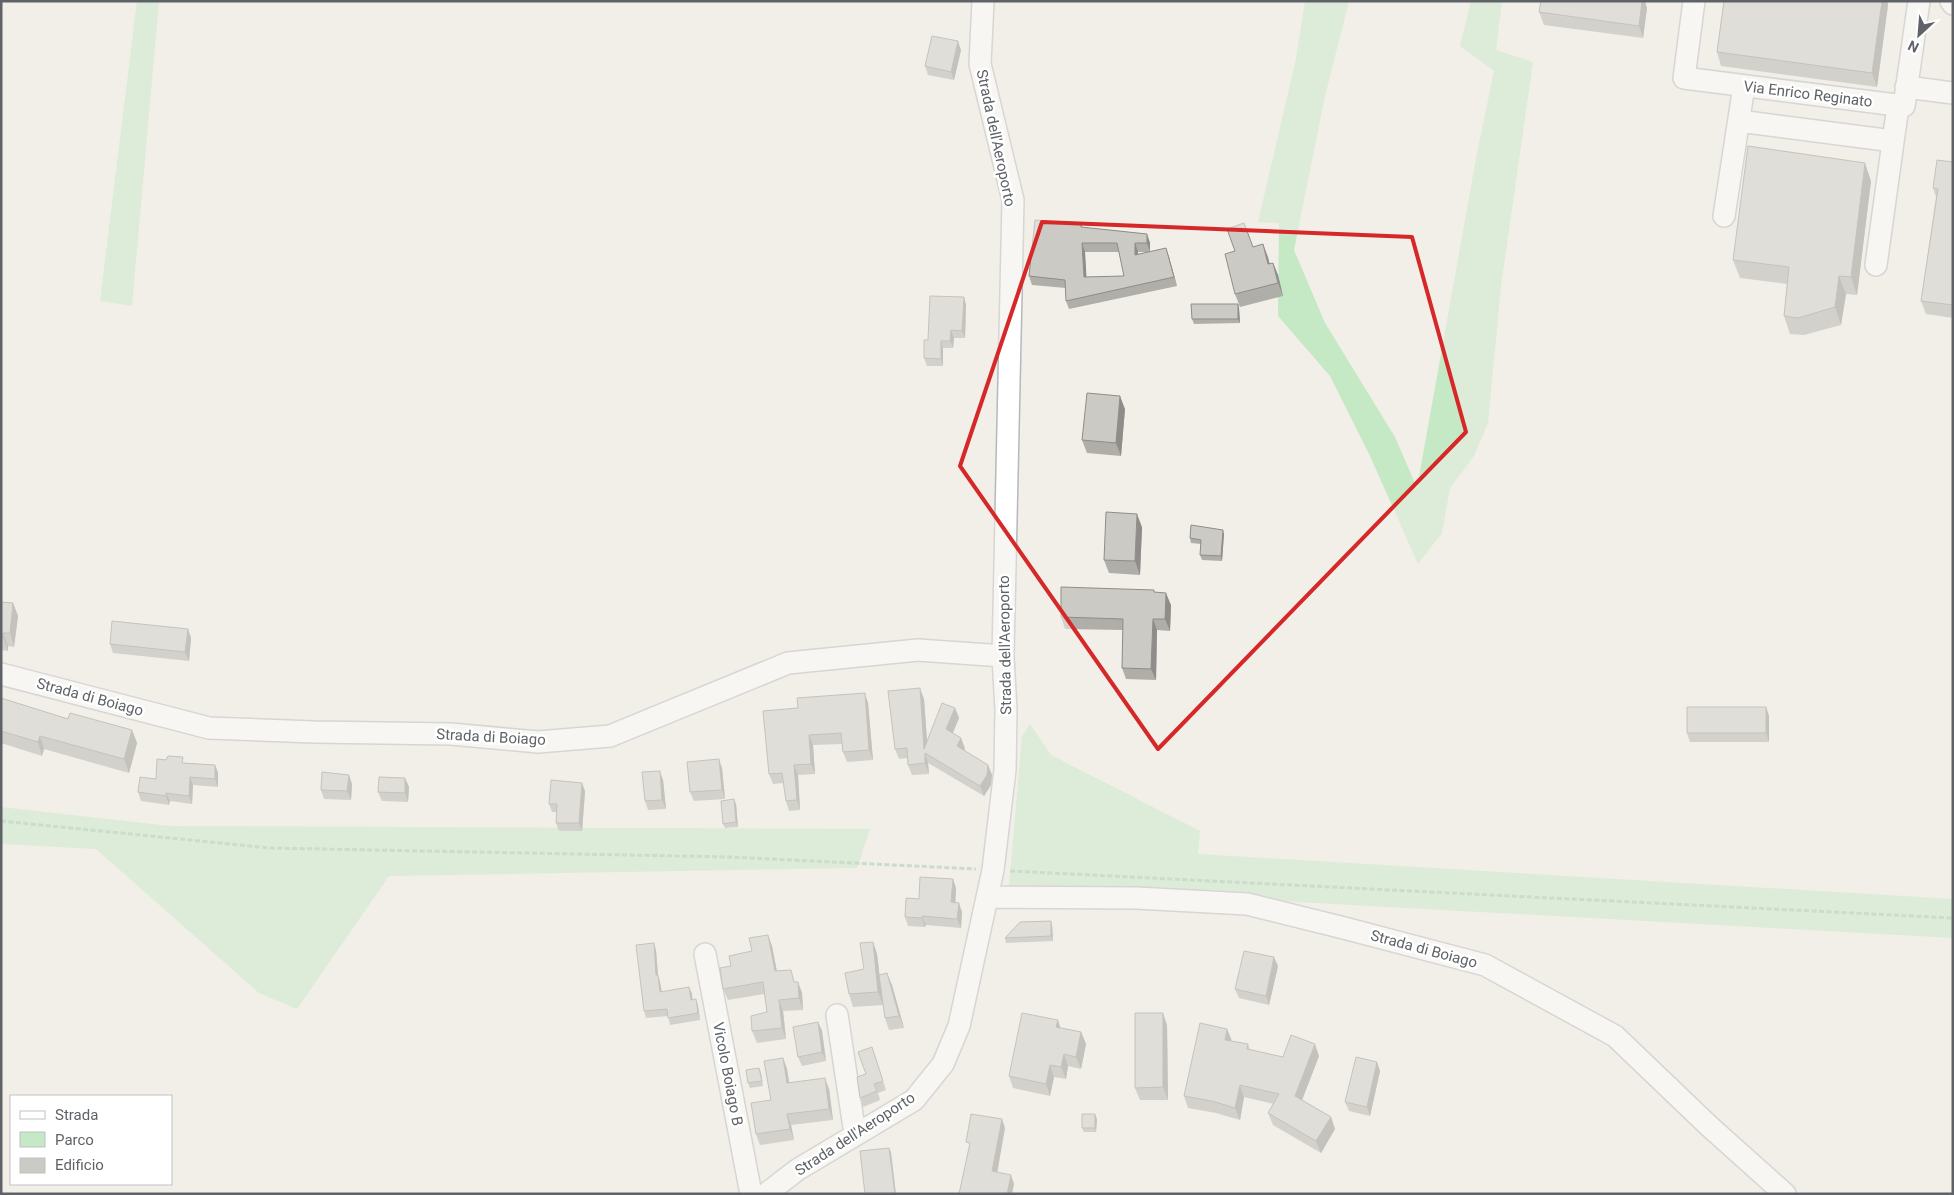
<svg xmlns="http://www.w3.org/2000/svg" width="1954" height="1195" font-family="Roboto,sans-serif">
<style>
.green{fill:#c5e8c5}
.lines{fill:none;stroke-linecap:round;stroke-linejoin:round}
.minor-casing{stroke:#b5b8bc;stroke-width:24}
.path{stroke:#9cc7a9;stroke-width:3;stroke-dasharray:5 2.5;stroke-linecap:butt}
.minor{stroke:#fff;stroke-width:21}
.wall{fill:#afaea9;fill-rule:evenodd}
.shaded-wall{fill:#8f8d8a}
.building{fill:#cccac5;stroke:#8f8d8a;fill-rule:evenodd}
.marked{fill:none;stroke:#d62828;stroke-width:4;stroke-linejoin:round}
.labels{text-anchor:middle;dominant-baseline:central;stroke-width:5;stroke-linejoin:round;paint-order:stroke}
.street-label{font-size:15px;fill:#5f6368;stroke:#fff}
</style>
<rect width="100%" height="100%" fill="#f1efe8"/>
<path class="green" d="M 137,1 L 159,1 L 132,306 L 100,301 Z
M 1305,1 L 1349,1 L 1325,96 L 1294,250 L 1325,323 L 1395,437 L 1417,488 L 1477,153 L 1494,71 L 1460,46 L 1471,1 L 1502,1 L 1496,50 L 1533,62 L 1501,286 L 1488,423 L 1474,456 L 1450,488 L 1442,533 L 1418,564 L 1370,456 L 1330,376 L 1278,316 L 1279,223 L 1258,222 L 1296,59 Z
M 1030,724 L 1051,755 L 1200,831 L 1198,854 L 1953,899 L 1953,938 L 1009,886 L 1022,736 Z
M 1,807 L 170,826 L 870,829 L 857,868 L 389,876 L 297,1009 L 259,993 L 96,849 L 1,844 Z"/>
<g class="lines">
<g class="minor-casing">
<path id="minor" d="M 1694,1 L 1684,78 L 1904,106 L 1919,1
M 1951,1 L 1953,4
M 1906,87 L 1953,93
M 1739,121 L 1893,141
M 1724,216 L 1744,86
M 1876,265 L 1898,106
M 1,674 L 209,728 L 314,732 L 451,734 L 538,742 L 610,736 L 788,663 L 918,650 L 1003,656
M 988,897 L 1136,898 L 1247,904 L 1344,928 L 1485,965 L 1615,1036 L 1709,1126 L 1785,1194
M 705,954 L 751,1194
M 837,1015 L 855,1134
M 766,1194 L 797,1170 L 914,1100 L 943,1064 L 959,1026 L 993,870 L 1005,770 L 1006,710 L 1003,656 L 1013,200 L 980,64 L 983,1"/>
</g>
<path class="path" d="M 1,821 L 270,848 L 730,857 L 976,869
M 1010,871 L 1953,918"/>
<use href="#minor" class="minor"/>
</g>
<path class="wall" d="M 1724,1 L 1887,1 L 1888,5 L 1877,87 L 1721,66 L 1717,52 Z
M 1647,8 L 1643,38 L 1544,25 L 1539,12 Z
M 961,50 L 954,80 L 928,75 L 925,66 Z
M 1953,162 L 1953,318 L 1926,314 L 1921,301 L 1936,197 L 1933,188 Z
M 1871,181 L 1857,295 L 1846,294 L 1841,325 L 1804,335 L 1790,334 L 1784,316 L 1787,284 L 1740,278 L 1733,260 Z
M 1081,224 L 1082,227 L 1147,234 L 1150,243 L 1150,252 L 1166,248 L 1169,257 L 1177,286 L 1069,309 L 1066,301 L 1066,288 L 1032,285 L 1029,276 ZM 1085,252 L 1119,252 L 1124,276 L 1086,277 ZM 1138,252 L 1149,252 L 1138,254 Z
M 1263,244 L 1269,264 L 1273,263 L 1278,275 L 1283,296 L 1240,307 L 1235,294 L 1253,247 Z
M 964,297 L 966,305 L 965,338 L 954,338 L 953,348 L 943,348 L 943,366 L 927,366 L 924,358 L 928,340 Z
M 1238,304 L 1239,308 L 1240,323 L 1194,324 L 1192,319 Z
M 1125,409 L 1121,456 L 1087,453 L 1082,440 Z
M 1142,527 L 1140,575 L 1109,573 L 1104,560 Z
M 1224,534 L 1222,561 L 1202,560 L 1200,555 L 1201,544 L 1191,543 L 1190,538 Z
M 1155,592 L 1171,605 L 1170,631 L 1157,630 L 1156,680 L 1126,679 L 1122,668 L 1123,630 L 1065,629 L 1061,617 Z
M 1,602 L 13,603 L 18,616 L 14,647 L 8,646 L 8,651 L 1,650 Z
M 188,629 L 191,638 L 189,661 L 113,653 L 110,644 Z
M 1,698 L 68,719 L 132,730 L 137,743 L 129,773 L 44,749 L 42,756 L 1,743 Z
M 924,699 L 927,742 L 955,708 L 959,718 L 952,733 L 961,738 L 965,749 L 964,750 L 988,765 L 992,775 L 991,785 L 984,796 L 928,763 L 929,774 L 912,775 L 908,765 L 908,758 L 899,759 L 895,749 Z
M 868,703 L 873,760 L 847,762 L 843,752 L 842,744 L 813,745 L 815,774 L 798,775 L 800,810 L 789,811 L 786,801 L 784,783 L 773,784 L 769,774 L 763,711 Z
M 1766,707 L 1769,716 L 1769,742 L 1690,742 L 1687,733 Z
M 185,763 L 215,765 L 218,773 L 218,787 L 193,785 L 192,804 L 170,801 L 169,805 L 141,801 L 138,792 L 156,779 Z
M 722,768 L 725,799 L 694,801 L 690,792 Z
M 405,778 L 409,787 L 408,802 L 382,801 L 378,792 Z
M 663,780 L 666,809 L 648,810 L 645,801 Z
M 352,784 L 351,800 L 324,799 L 321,790 Z
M 585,791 L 582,831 L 559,831 L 556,823 L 557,812 L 552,812 L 549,804 Z
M 736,804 L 738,827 L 725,828 L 723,824 Z
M 956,888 L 955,903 L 962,912 L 961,928 L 926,925 L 925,927 L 908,926 L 905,917 L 919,899 Z
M 1052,925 L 1053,941 L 1006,943 L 1005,938 Z
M 873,942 L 877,954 L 883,1005 L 853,1007 L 849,994 L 864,969 Z
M 772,946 L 777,971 L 795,982 L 798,982 L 802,993 L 803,1010 L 783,1011 L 786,1039 L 757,1043 L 752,1031 L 767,1012 L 764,994 L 728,1000 L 723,989 L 752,951 Z
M 656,950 L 658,976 L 660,982 L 662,992 L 689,987 L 692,994 L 692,999 L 698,1006 L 700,1020 L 670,1025 L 668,1016 L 646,1018 L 644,1011 Z
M 1278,966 L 1269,1005 L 1239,998 L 1235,989 Z
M 892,985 L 904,1028 L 889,1030 L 885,1018 Z
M 1058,1020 L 1060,1028 L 1081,1032 L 1086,1044 L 1081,1069 L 1068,1066 L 1066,1079 L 1054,1077 L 1050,1096 L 1013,1088 L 1009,1076 Z
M 818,1022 L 822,1031 L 826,1061 L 802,1066 L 798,1057 Z
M 1167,1025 L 1168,1100 L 1140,1100 L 1135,1088 Z
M 1232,1041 L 1248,1044 L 1250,1050 L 1283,1057 L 1319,1056 L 1302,1100 L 1331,1117 L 1335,1129 L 1321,1153 L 1273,1125 L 1268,1113 L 1274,1104 L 1244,1097 L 1240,1120 L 1216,1113 L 1188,1108 L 1184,1096 Z
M 875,1056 L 886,1090 L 878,1093 L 880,1100 L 863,1107 L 860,1098 Z
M 783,1058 L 787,1069 L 789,1083 L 829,1089 L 833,1120 L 791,1125 L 794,1140 L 760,1145 L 756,1134 L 771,1100 Z
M 1377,1062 L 1380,1071 L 1370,1116 L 1349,1111 L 1345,1102 Z
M 759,1068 L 761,1072 L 763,1086 L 750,1088 L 748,1083 Z
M 1097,1119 L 1096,1132 L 1084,1132 L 1082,1128 Z"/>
<path class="shaded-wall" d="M 1642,1 L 1645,1 L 1647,8 L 1643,38 L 1639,26 Z
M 1882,1 L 1887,1 L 1888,5 L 1877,87 L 1872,73 Z
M 958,41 L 961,50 L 954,80 L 951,72 Z
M 1865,163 L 1871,181 L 1857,295 L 1851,277 Z
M 1147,234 L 1150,243 L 1150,252 L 1147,243 Z
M 1082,243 L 1085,252 L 1087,285 L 1084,277 Z
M 1135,243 L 1138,252 L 1138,263 L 1135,255 Z
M 1263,244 L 1268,257 L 1273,277 L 1268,264 Z
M 1166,248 L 1169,257 L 1177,286 L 1174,277 Z
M 1273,263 L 1278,275 L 1283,296 L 1278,283 Z
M 1839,276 L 1846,294 L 1841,325 L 1835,307 Z
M 964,297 L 966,305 L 965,338 L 962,331 Z
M 1238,304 L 1239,308 L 1240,323 L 1238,319 Z
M 951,330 L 954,338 L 953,348 L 950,341 Z
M 941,341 L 943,348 L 943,366 L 941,359 Z
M 1120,396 L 1125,409 L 1121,456 L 1116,443 Z
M 1137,514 L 1142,527 L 1140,575 L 1135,561 Z
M 1223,530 L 1224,534 L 1222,561 L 1221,556 Z
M 1166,593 L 1171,605 L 1170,631 L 1165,619 Z
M 13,603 L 18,616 L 14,647 L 10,633 Z
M 1153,619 L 1157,630 L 1156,680 L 1151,669 Z
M 188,629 L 191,638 L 189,661 L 185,652 Z
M 3,633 L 8,646 L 8,651 L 3,637 Z
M 920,688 L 924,699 L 928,754 L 924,749 Z
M 865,693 L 868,703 L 873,760 L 869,750 Z
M 1766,707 L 1769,716 L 1769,742 L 1766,733 Z
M 955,708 L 959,718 L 950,740 L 946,729 Z
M 132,730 L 137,743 L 129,773 L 124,759 Z
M 809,735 L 813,745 L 815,774 L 811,764 Z
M 40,736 L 44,749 L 42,756 L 38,742 Z
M 961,738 L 965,749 L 960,756 L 957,746 Z
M 925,753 L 928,763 L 929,774 L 925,763 Z
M 719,759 L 722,768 L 725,799 L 722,790 Z
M 215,765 L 218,773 L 218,787 L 215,779 Z
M 794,765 L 798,775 L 800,810 L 797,800 Z
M 988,765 L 992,775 L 991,785 L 984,796 L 980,786 Z
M 660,771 L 663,780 L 666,809 L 662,800 Z
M 349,775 L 352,784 L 351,800 L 347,791 Z
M 190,777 L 193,785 L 192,804 L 189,796 Z
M 405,778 L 409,787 L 408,802 L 405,793 Z
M 582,783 L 585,791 L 582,831 L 579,823 Z
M 166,793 L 170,801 L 169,805 L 166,796 Z
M 734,799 L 736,804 L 738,827 L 736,822 Z
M 953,879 L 956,888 L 955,911 L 951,902 Z
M 959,903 L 962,912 L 961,928 L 957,919 Z
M 922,916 L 926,925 L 925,927 L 922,918 Z
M 1051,921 L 1052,925 L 1053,941 L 1051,936 Z
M 768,935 L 772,946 L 779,983 L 775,971 Z
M 873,942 L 877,954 L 883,1005 L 878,992 Z
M 654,943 L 656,950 L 658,976 L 660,982 L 663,999 L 656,975 Z
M 1274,957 L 1278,966 L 1269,1005 L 1266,996 Z
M 887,973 L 892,985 L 904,1028 L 899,1016 Z
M 798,982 L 802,993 L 803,1010 L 799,998 Z
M 689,987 L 692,994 L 693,1006 L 691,1000 Z
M 696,999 L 698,1006 L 700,1020 L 698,1013 Z
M 779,1000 L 783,1011 L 786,1039 L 782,1028 Z
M 1163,1013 L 1167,1025 L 1168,1100 L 1163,1087 Z
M 1058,1020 L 1062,1033 L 1056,1027 Z
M 818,1022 L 822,1031 L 826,1061 L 822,1052 Z
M 1227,1029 L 1232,1041 L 1225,1040 Z
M 1081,1032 L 1086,1044 L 1081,1069 L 1076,1057 Z
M 1315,1044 L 1319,1056 L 1299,1108 L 1295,1096 Z
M 1064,1054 L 1068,1066 L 1066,1079 L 1061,1067 Z
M 783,1058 L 787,1069 L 791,1094 L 787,1083 Z
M 1377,1062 L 1380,1071 L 1370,1116 L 1367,1107 Z
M 1050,1065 L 1054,1077 L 1050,1096 L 1046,1084 Z
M 825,1078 L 829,1089 L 833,1120 L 829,1109 Z
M 1240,1085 L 1244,1097 L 1240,1120 L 1235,1108 Z
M 787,1114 L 791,1125 L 794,1140 L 790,1129 Z
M 1095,1114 L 1097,1119 L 1096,1132 L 1095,1128 Z
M 1331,1117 L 1335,1129 L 1321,1153 L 1316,1141 Z
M 1002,1119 L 1005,1128 L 996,1180 L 992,1171 Z
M 889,1148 L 891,1152 L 896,1194 L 895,1194 Z
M 1011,1175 L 1014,1184 L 1012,1194 L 1007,1194 Z"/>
<path class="building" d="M 1541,1 L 1642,1 L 1639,26 L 1539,12 Z
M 1724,1 L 1882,1 L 1872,73 L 1717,52 Z
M 932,36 L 958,41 L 951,72 L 925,66 Z
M 1748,146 L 1865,163 L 1851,277 L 1839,276 L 1835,307 L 1798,318 L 1784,316 L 1789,267 L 1733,260 Z
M 1937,160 L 1953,162 L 1953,305 L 1921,301 L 1938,189 L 1933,188 Z
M 1035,220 L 1081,224 L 1081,227 L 1147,234 L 1147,243 L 1135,243 L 1135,255 L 1166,248 L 1174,277 L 1066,301 L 1065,280 L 1029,276 ZM 1082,243 L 1117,243 L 1124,276 L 1084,277 Z
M 1244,223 L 1253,247 L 1263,244 L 1268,264 L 1273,263 L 1278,283 L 1235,294 L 1225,254 L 1235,251 L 1227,229 Z
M 930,296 L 964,297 L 962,331 L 951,330 L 950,341 L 941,341 L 941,359 L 924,358 L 924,340 L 928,340 Z
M 1191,304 L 1238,304 L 1238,319 L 1192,319 Z
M 1087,393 L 1120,396 L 1116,443 L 1082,440 Z
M 1106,512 L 1137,514 L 1135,561 L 1104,560 Z
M 1191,525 L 1223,530 L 1221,556 L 1200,555 L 1201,540 L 1190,538 Z
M 1061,587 L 1154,590 L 1154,592 L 1166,593 L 1165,619 L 1153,619 L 1151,669 L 1122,668 L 1123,619 L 1061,617 Z
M 1,602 L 13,603 L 10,633 L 3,633 L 3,637 L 1,637 Z
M 112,621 L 188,629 L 185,652 L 110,644 Z
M 920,688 L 924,749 L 942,703 L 955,708 L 946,729 L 961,738 L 957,746 L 988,765 L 987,775 L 980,786 L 925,753 L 925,763 L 908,765 L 907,748 L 895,749 L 888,691 Z
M 865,693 L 869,750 L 843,752 L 841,733 L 809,735 L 811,764 L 794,765 L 797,800 L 786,801 L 782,773 L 769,774 L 763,711 L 798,708 L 797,698 Z
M 1,698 L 68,719 L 70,713 L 132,730 L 124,759 L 40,736 L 38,742 L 1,731 Z
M 1687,707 L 1766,707 L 1766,733 L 1687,733 Z
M 168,756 L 183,757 L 182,763 L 215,765 L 215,779 L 190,777 L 189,796 L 166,793 L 166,796 L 138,792 L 140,777 L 156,779 L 157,759 L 166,760 Z
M 719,759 L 722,790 L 690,792 L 687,762 Z
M 660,771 L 662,800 L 645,801 L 642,772 Z
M 322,772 L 349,775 L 347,791 L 321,790 Z
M 379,777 L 405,778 L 405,793 L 378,792 Z
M 551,780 L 582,783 L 579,823 L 556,823 L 557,804 L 549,804 Z
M 734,799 L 736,822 L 723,824 L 721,801 Z
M 920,877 L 953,879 L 951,902 L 959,903 L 957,919 L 922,916 L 922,918 L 905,917 L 906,898 L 919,899 Z
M 1051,921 L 1051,936 L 1005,938 L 1020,922 Z
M 768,935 L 775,971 L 791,970 L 794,982 L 798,982 L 799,998 L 779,1000 L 782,1028 L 752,1031 L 751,1016 L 767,1012 L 763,982 L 723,989 L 720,968 L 731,966 L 729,956 L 752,951 L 749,938 Z
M 873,942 L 878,992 L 849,994 L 845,973 L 864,969 L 860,943 Z
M 654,943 L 656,975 L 658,975 L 660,992 L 689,987 L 691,1000 L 696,999 L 698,1013 L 668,1018 L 667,1009 L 644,1011 L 636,945 Z
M 1244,951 L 1274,957 L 1266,996 L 1235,989 Z
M 887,973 L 899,1016 L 885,1018 L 879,975 Z
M 1022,1013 L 1058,1020 L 1056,1027 L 1081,1032 L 1076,1057 L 1064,1054 L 1061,1067 L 1050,1065 L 1046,1084 L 1009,1076 Z
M 1135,1013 L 1163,1013 L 1163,1087 L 1135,1088 Z
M 818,1022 L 822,1052 L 798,1057 L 793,1027 Z
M 1200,1023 L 1227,1029 L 1225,1040 L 1248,1044 L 1247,1049 L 1283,1057 L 1291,1035 L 1315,1044 L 1295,1096 L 1331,1117 L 1316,1141 L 1268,1113 L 1279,1094 L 1240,1085 L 1235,1108 L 1212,1101 L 1184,1096 Z
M 872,1047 L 883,1081 L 874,1084 L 877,1091 L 860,1098 L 857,1077 L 866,1074 L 858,1052 Z
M 1356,1057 L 1377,1062 L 1367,1107 L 1345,1102 Z
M 783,1058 L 787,1083 L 825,1078 L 829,1109 L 787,1114 L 790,1129 L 756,1134 L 751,1103 L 771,1100 L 764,1061 Z
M 759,1068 L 762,1081 L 748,1083 L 746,1070 Z
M 971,1114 L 1002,1119 L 992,1171 L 1011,1175 L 1007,1194 L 959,1194 L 970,1143 L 966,1142 Z
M 1082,1114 L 1095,1114 L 1095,1128 L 1082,1128 Z
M 889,1148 L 895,1194 L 865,1194 L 860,1151 Z"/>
<path d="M0 0H1954V1195H0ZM 1042,222 L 1412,237 L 1466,432 L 1158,749 L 960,466 Z" fill="#f1efe8" fill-opacity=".55" fill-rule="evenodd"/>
<path class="marked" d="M 1042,222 L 1412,237 L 1466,432 L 1158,749 L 960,466 Z"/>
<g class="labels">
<g class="street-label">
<text transform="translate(1808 94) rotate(7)">Via Enrico Reginato</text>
<text transform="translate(996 138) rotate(78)">Strada dell'Aeroporto</text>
<text transform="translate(1005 645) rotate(-91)">Strada dell'Aeroporto</text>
<text transform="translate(90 697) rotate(15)">Strada di Boiago</text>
<text transform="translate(491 737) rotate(3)">Strada di Boiago</text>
<text transform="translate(1424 949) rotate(15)">Strada di Boiago</text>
<text transform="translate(728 1074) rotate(79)">Vicolo Boiago B</text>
<text transform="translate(855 1134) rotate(-33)">Strada dell'Aeroporto</text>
</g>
</g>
<rect width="1954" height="1195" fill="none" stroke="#5f6368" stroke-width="5"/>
<rect x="10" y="1095" width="162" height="90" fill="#ffffff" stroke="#bfc1c3"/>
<rect x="20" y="1111" width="25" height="8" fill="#ffffff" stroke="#bfc1c3"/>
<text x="55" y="1120" font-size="15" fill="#5f6368">Strada</text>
<rect x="20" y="1132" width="25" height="15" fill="#c5e8c5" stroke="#bfc1c3"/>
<text x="55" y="1145" font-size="15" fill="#5f6368">Parco</text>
<rect x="20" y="1158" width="25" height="15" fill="#cccac5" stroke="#bfc1c3"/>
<text x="55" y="1170" font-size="15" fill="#5f6368">Edificio</text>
<g transform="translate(1919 35) rotate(206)" stroke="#ffffff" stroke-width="4" paint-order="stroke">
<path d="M0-4L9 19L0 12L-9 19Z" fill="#5f6368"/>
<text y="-8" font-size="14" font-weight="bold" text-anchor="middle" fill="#5f6368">N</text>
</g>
</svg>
